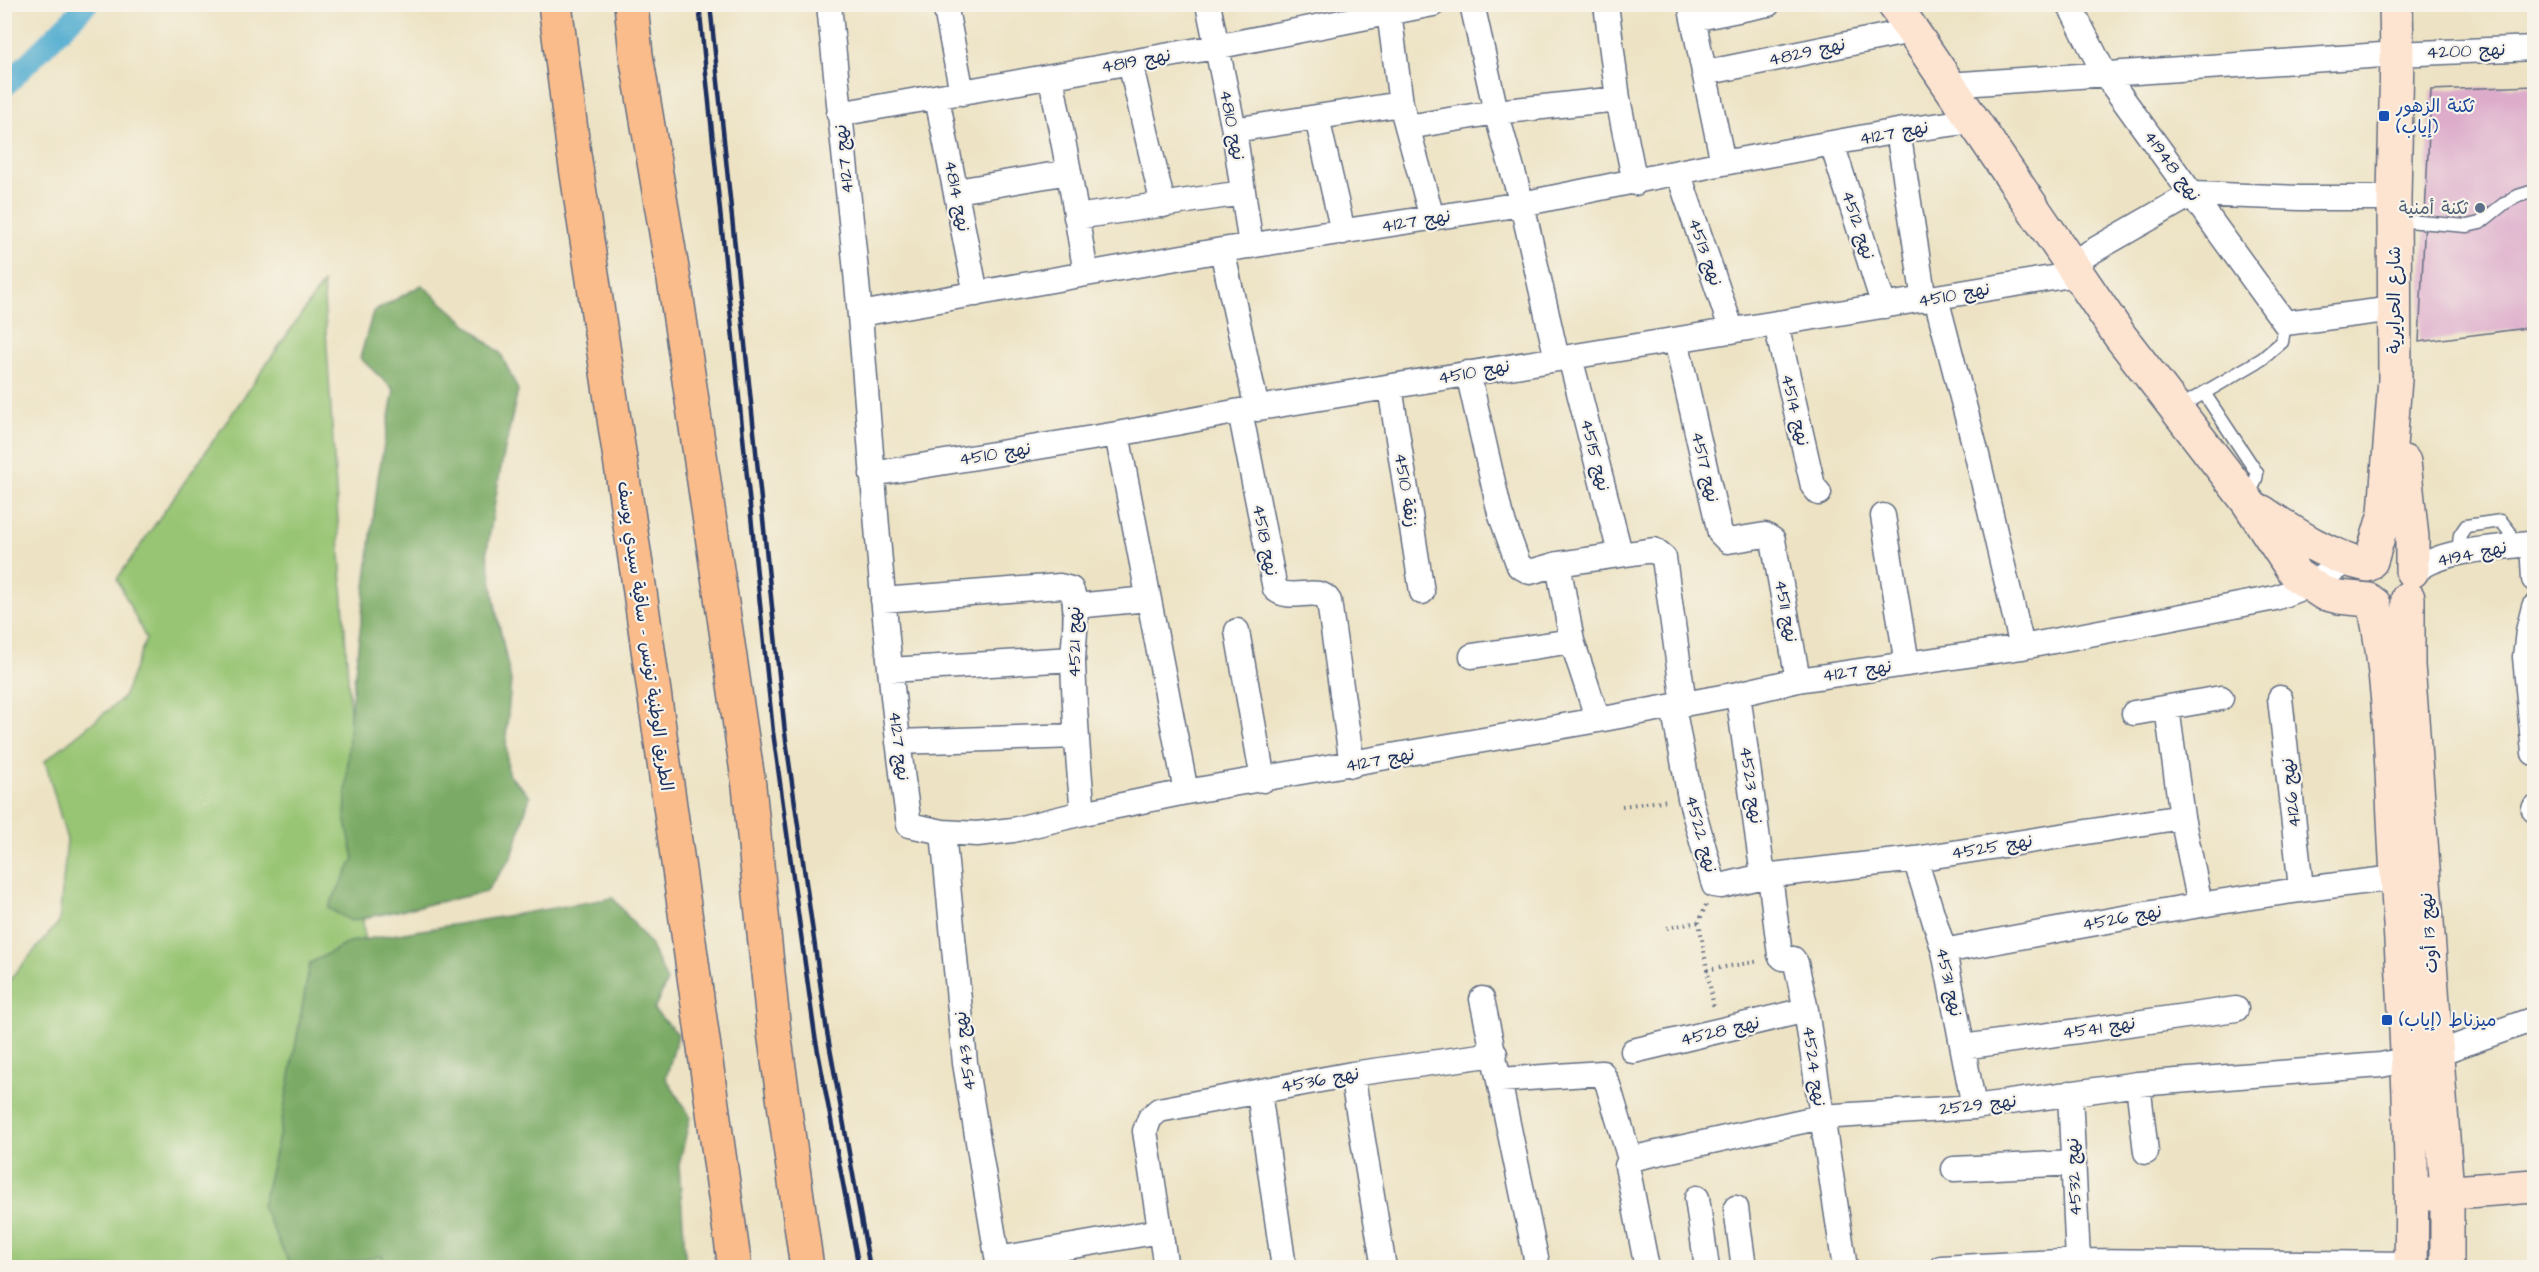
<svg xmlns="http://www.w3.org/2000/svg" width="2539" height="1272" font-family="'Architects Daughter','Playpen Sans Arabic',sans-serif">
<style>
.green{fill:#98c573;stroke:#5a7a68;stroke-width:1.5}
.forest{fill:#7aaa65;stroke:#4a6c62;stroke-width:1.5}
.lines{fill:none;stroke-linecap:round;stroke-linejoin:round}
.canal{stroke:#52add0;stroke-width:22}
.building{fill:#ddaccb}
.lane-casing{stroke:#646e82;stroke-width:15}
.street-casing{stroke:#646e82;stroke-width:27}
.secondary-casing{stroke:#646e82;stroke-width:36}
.highway-casing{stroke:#646e82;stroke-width:36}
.path{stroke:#646e82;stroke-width:4;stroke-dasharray:1.5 4.5;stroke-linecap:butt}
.lane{stroke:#fff;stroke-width:12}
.street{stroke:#fff;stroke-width:24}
.secondary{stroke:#fde4d1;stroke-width:33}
.highway{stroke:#fabc8b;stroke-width:33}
.rail{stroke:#1b2f5e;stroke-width:4.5}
.transit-dot{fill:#1a4fb4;stroke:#f7f3e8;stroke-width:2}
.service-dot{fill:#5c6f8a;stroke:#f7f3e8;stroke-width:2}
.labels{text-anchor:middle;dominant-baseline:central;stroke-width:4.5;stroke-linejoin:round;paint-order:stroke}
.street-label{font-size:18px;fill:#1b2f5e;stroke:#f7f3e8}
.transit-label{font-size:18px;fill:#164399;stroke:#f7f3e8;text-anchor:start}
.service-label{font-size:18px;fill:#4e5e75;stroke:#f7f3e8;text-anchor:end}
</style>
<rect width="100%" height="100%" fill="#f7f3e8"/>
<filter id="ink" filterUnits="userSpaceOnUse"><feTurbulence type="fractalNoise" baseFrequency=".0167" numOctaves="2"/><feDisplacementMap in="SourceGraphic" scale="12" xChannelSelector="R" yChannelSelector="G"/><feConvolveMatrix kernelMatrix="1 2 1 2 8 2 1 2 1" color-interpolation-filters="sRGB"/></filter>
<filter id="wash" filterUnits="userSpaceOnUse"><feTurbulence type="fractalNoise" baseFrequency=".008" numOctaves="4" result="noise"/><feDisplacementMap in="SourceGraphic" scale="24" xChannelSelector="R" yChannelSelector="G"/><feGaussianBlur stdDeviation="1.35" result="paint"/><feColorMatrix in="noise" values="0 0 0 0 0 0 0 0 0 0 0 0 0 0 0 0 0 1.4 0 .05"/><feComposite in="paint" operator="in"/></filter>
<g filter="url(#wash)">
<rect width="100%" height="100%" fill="#ede3c4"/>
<path class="green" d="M 323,283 L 385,1267 L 5,1268 L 5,985 L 59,922 L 67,840 L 45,761 L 123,698 L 146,639 L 117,579 Z"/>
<path class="forest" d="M 422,285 L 501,354 L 518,390 L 500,472 L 487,551 L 496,610 L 511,681 L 506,737 L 508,774 L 530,796 L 512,857 L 486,892 L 351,921 L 328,908 L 354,859 L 345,817 L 350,715 L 378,477 L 394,390 L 360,358 L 373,312 Z
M 613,898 L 650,944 L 667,981 L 654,1010 L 678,1034 L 666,1078 L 690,1117 L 679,1165 L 686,1267 L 387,1268 L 382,1256 L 327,1267 L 291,1267 L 262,1206 L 280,1132 L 310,963 L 350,942 Z"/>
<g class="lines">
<path class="canal" d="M 4,87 L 87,4"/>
</g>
<g id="blocks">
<path class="building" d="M 2534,86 L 2534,327 L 2419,342 L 2431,90 Z"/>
</g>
</g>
<g filter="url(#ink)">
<use href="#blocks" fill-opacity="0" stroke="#646e82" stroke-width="1.5"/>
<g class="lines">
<g class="lane-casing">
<path id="lane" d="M 2395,220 L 2467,226 L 2480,223 L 2505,203 L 2518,196 L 2534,191
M 2204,393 L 2257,473 C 2256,483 2253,488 2245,493
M 2178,408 L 2262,359 L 2282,342 L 2285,323
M 2458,553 L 2460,535 L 2466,526 L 2501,521 L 2509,531 L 2510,547"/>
</g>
<g class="street-casing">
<path id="street" d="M 829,4 C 839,108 851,212 860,316 C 874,486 885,656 909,825 L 943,832 L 977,834 L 1013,830 L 1083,813 L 1186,792 L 1598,720 L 1738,694 L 1798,680 L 2022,647 L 2275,598 L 2309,585 L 2347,561
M 945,4 L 962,93
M 1208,4 L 1234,130 L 1251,246
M 1388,4 L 1401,104 L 1432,218
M 1472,4 L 1496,112 L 1522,204 L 1557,359
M 1606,4 L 1618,99 L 1635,183
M 1690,4 L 1723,163
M 2069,4 L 2104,73 L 2285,323 L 2394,309
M 1693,19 L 1768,4
M 1130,62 L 1163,205
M 1704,73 L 1911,31
M 1051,77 L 1069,172
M 1948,85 L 2397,54 L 2534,48
M 937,98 L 976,294
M 839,114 L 1215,47 L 1433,4
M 1317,118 L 1343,232
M 1408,127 L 1496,112 L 1618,99
M 1234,130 L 1401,104
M 1898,131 L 1924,300
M 1832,144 L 1884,306
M 1678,172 L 1732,331
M 957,191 L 1069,172 L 1086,274
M 1076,217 L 1243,193
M 1222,250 L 1257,409
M 2070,264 L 2192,194 L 2300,198 L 2394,198
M 1936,298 L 1976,451 L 2022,647
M 860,314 L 1222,250 L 1522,204 L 1723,163 L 1898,131 L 1971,121
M 1776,324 L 1813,486 L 1819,493
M 1676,340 L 1720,533 L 1728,541 L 1765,535 L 1773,540 L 1798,680
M 1570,357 L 1620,553
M 1468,373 L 1500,513 L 1519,566 L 1530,572 L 1558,564 L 1654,550 L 1664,558 L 1684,704
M 1390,387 L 1422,592
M 1240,411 L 1275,589 C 1290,603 1319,584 1329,601 L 1352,765
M 1117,434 L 1186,792
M 872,474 L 1117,434 L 1240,411 L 2077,274
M 1883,516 L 1907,664
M 2532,543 L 2534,579
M 1558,564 L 1572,641 L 1598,720
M 2413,574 C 2437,548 2500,549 2534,543
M 883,600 L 1060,586 L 1071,589 C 1080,606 1073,643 1073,663 C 1075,713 1078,763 1083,813
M 1075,606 L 1148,599
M 2534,607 L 2528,631 L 2525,657 L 2534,753
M 1237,631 L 1263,780
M 1472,656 L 1572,641
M 890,670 L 1073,659
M 1738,694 L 1763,876
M 2280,698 L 2301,888
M 1673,706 L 1690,798 L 1714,885 L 1721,886 L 1763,876 L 1915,859 L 2182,817 L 2200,904
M 2167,708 L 2182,817
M 2134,713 L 2221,698
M 898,742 L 1076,736
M 2534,809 L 2534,810
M 943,832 L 965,1063 L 999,1268
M 1915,859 L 1944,951 L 1974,1107
M 1770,876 L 1780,955 L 1783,958 L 1793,959 L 1796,963 L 1806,1010 L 1845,1268
M 1944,951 C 2095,923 2245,894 2397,878
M 1482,999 L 1538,1268
M 1963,1047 L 2236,1009
M 1633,1051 L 1806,1010
M 1352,1074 L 1384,1268
M 1500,1080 L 1602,1073 L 1608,1085 L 1630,1159
M 2138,1084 L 2146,1152
M 1259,1092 L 1284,1268
M 2070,1093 L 2078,1261
M 1954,1169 L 2074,1163
M 1697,1198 L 1707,1268
M 1736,1208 L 1744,1268
M 998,1259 L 1160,1231
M 1166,1268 L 1145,1131 L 1150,1118 L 1159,1110 L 1352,1074 L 1495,1054
M 1647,1268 L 1627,1166 L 1630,1159 L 1821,1117 L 1974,1107 L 2138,1084 L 2381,1065 L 2438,1053 L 2534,1019
M 1941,1268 L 2078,1261 L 2411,1264"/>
</g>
<g class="secondary-casing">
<path id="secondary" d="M 1894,4 L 2120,336 L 2248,502 L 2296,575 L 2323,593 L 2339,597 L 2369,600
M 2404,462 L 2412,538 L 2412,571
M 2262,512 C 2296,535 2326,556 2367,565
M 2371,561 L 2385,513 L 2395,379 L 2394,198 L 2397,54 L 2396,4
M 2408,598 L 2408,665 L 2447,1192 L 2447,1268
M 2374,604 C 2392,687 2391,773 2396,858 C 2404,994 2414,1131 2411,1268
M 2427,1194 L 2534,1186"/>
</g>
<g class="highway-casing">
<path id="highway" d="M 555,4 L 574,154 L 638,578 L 735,1268
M 631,4 L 636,55 L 676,292 L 749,786 L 774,1032 L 807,1268"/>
</g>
<path class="path" d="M 1622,806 L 1669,800
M 1706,905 L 1699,922 L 1714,1009
M 1667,928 L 1699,922
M 1707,970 L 1760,961"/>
<use href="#lane" class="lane"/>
<use href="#street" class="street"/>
<use href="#secondary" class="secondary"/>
<use href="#highway" class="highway"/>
<path class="rail" d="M 699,4 L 773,732 L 815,1036 L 859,1268
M 710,4 L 785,733 L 827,1032 L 870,1268"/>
</g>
</g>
<g class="transit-dot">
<rect x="2378" y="110" width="12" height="12" rx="3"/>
<rect x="2381" y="1014" width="12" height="12" rx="3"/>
</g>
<circle class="service-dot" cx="2480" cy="208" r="6"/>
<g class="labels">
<g class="street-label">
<text transform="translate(2466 51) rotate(-2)">نهج 4200</text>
<text transform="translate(1807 52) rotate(-12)">نهج 4829</text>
<text transform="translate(1136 61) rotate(-10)">نهج 4819</text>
<text transform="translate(1232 125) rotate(79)">نهج 4810</text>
<text transform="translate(1894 133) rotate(-10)">نهج 4127</text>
<text transform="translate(844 159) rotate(-96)">نهج 4127</text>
<text transform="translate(2172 166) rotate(54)">نهج 41948</text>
<text transform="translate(957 196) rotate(79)">نهج 4814</text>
<text transform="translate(1416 221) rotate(-9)">نهج 4127</text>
<text transform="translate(1858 225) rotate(72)">نهج 4512</text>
<text transform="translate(1705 252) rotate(71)">نهج 4513</text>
<text transform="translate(1954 295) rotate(-10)">نهج 4510</text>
<text transform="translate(2394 300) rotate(-90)">شارع الحرايرية</text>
<text transform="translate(1474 372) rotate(-10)">نهج 4510</text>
<text transform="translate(1795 410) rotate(77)">نهج 4514</text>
<text transform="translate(995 454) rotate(-9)">نهج 4510</text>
<text transform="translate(1595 455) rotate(76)">نهج 4515</text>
<text transform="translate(1705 467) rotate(77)">نهج 4517</text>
<text transform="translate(1406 490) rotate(81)">زنقة 4510</text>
<text transform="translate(1265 540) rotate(79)">نهج 4518</text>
<text transform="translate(2472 554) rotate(-11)">نهج 4194</text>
<text transform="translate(1786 611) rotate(80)">نهج 4511</text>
<text transform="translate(645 636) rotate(82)">الطريق الوطنية تونس - ساقية سيدي يوسف</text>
<text transform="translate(1074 642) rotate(-90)">نهج 4521</text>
<text transform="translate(1857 671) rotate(-8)">نهج 4127</text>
<text transform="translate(899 746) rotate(83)">نهج 4127</text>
<text transform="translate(1380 760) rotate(-10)">نهج 4127</text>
<text transform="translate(1751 785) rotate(82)">نهج 4523</text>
<text transform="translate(2291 793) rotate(-96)">نهج 4126</text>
<text transform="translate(1701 834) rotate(75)">نهج 4522</text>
<text transform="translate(1992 847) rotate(-9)">نهج 4525</text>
<text transform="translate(2122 918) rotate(-10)">نهج 4526</text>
<text transform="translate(2429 933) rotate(-94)">نهج 13 أوت</text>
<text transform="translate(1949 982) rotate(78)">نهج 4531</text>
<text transform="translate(2099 1028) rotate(-8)">نهج 4541</text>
<text transform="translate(1720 1031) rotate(-13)">نهج 4528</text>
<text transform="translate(965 1051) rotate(-97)">نهج 4543</text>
<text transform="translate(1814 1066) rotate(82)">نهج 4524</text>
<text transform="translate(1320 1080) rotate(-10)">نهج 4536</text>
<text transform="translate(1978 1105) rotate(-6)">نهج 2529</text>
<text transform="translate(2074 1177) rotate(-92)">نهج 4532</text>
</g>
<g class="transit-label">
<text x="2396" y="106">ثكنة الزهور<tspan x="2396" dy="21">(إياب)</tspan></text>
<text x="2399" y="1020">ميزناط (إياب)</text>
</g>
<g class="service-label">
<text x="2468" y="208">ثكنة أمنية</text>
</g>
</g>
<rect width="2539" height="1272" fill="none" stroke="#f7f3e8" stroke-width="24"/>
</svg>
